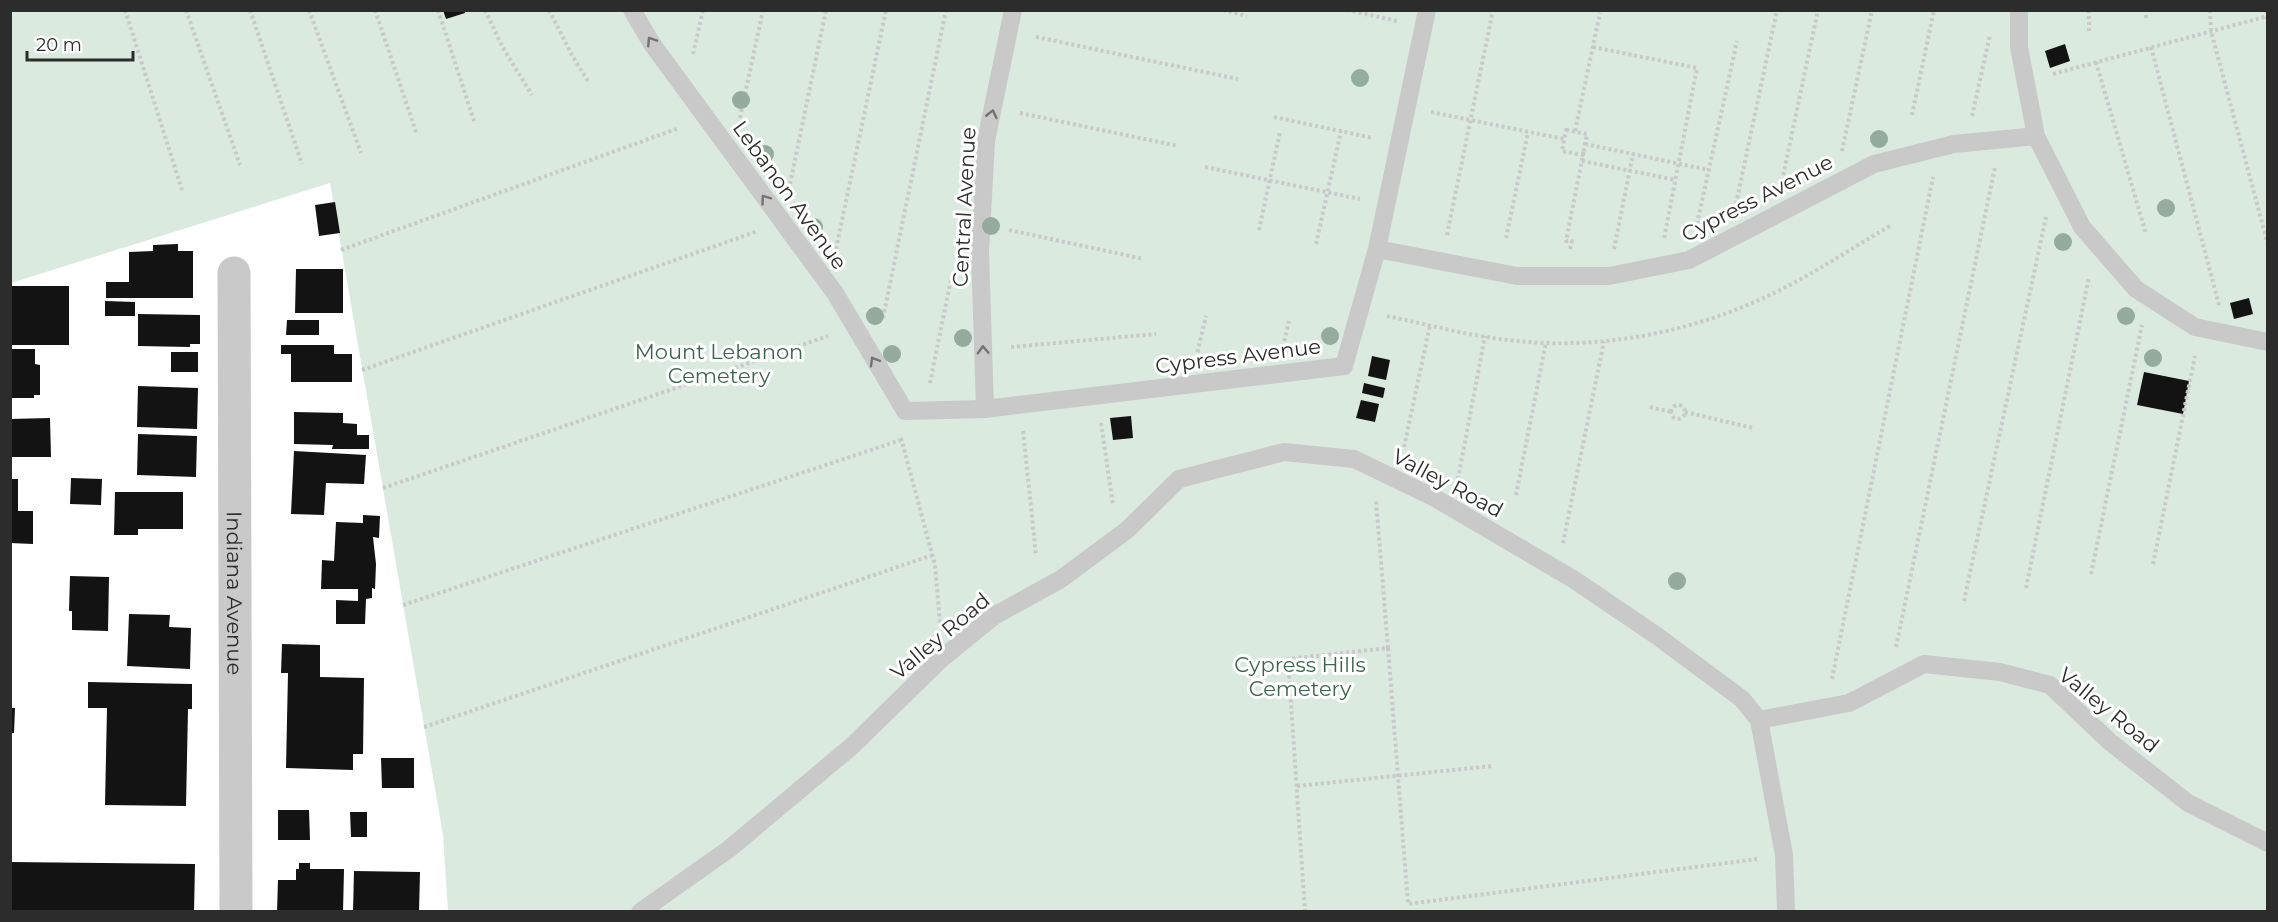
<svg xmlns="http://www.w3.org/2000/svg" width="2278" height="922" font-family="Montserrat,sans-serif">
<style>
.green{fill:#daeadf}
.building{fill:#131313}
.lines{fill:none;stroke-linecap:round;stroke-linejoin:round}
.path{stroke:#c9c9c9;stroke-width:4;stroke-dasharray:3 3;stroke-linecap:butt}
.service{stroke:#c9c9c9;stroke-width:18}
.minor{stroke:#c9c9c9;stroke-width:33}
.tree{fill:#94ab9d}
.oneway{stroke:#737373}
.labels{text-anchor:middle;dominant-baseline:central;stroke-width:6;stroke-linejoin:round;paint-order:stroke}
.street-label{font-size:21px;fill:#2c2c2c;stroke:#fff}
.park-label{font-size:21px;fill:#3c664c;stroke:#fff}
</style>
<rect width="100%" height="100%" fill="#fff"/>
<path class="green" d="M 11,11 L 2267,11 L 2267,911 L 448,911 L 443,835 L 330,183 L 11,283 Z"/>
<path class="building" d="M 443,10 L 464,10 L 465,13 L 446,19 Z
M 2065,44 L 2070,61 L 2050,68 L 2045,51 Z
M 335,202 L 340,233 L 319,236 L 315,205 Z
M 178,244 L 178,251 L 193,251 L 193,298 L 106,298 L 106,282 L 129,282 L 129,252 L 153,251 L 153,245 Z
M 296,269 L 343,269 L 343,313 L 295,313 Z
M 10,286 L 69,286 L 69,345 L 10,345 Z
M 2249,298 L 2253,314 L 2234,319 L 2230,303 Z
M 105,301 L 135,302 L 135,316 L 105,316 Z
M 138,314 L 200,315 L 200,344 L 190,344 L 190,347 L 138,346 Z
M 287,320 L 319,320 L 319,335 L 286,335 Z
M 281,345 L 334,345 L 334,354 L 352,354 L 352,382 L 291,382 L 291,354 L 281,354 Z
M 10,349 L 35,349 L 35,364 L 40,365 L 40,395 L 34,395 L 34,398 L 10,398 Z
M 171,352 L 198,352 L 198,372 L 171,372 Z
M 1372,356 L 1390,360 L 1386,380 L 1368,376 Z
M 2144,372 L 2189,381 L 2183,414 L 2137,405 Z
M 1364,383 L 1385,388 L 1383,398 L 1362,393 Z
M 138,386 L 198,388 L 197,429 L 137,427 Z
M 1361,400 L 1379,404 L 1375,422 L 1356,418 Z
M 294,412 L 343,413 L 343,423 L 357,424 L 357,435 L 369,435 L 369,449 L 332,449 L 333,445 L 294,444 Z
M 1131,416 L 1133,438 L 1113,440 L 1110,418 Z
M 50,418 L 51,457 L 10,457 L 10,419 Z
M 138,434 L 197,436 L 196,477 L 137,475 Z
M 294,451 L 366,455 L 364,484 L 326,483 L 324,515 L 291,514 Z
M 71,478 L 102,479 L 101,505 L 70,504 Z
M 10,479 L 18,479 L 18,511 L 33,511 L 33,544 L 10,543 Z
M 115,492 L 183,492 L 183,529 L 138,529 L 138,535 L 114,535 Z
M 363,515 L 380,516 L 379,538 L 373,537 L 376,564 L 375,589 L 372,588 L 372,598 L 366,599 L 365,624 L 336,624 L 336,600 L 358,601 L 358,589 L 321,589 L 322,560 L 334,561 L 336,522 L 363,523 Z
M 70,576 L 109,577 L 108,631 L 72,630 L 72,611 L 69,611 Z
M 129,614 L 170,615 L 169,627 L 191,628 L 190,669 L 127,666 Z
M 282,644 L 320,645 L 320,677 L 364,678 L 363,754 L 353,754 L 353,770 L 286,768 L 288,673 L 281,673 Z
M 88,682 L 192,684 L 192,709 L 188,709 L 186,806 L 105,805 L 107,708 L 88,708 Z
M 10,708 L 15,708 L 14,733 L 10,733 Z
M 381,758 L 414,758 L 414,788 L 382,788 Z
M 278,810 L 309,810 L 310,840 L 278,840 Z
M 350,812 L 367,812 L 367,837 L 351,837 Z
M 10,862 L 195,864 L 194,912 L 10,912 Z
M 299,863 L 310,863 L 310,869 L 344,869 L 343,912 L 277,912 L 278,880 L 296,880 L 296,869 L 299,869 Z
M 354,871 L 420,872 L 419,912 L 353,912 Z"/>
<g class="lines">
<path class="path" d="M 125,10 L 183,193
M 186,10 L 240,165
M 250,10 L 302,164
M 309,10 L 361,153
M 375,10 L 417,135
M 438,10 L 474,121
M 485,10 L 503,48 L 532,95
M 549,10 L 573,57 L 588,81
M 1223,10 L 1247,16
M 1347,10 L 1397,21
M 2089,10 L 2089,32
M 2210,10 L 2211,31 L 2268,245
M 2266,10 L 2268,22
M 2146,18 L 2146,10
M 1036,37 L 1238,79
M 1593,47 L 1697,68 L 1664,239
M 2151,47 L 2219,305
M 693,54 L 703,10
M 2096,62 L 2146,234
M 2053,74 L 2268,16
M 1431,112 L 1564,139
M 1020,113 L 1178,146
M 1912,115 L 1934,10
M 1972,116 L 1990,35
M 1274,117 L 1373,138
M 740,118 L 763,10
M 1566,130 L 1587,134 L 1583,155 L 1562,151 Z
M 1575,131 L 1600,13
M 1585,144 L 1709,170
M 1842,151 L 1872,10
M 1582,161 L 1676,180
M 1205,167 L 1360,199
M 1782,181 L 1818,10
M 790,184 L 826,10
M 1736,204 L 1777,10
M 1697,224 L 1737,41
M 1009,230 L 1144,259
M 1259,230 L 1280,132
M 1447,235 L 1493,10
M 1506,238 L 1528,132
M 1316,244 L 1341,131
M 836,249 L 886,10
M 1570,249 L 1572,241 L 1566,241 L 1584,150
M 1614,249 L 1633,154
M 341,250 L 679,128
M 1387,316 C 1430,325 1473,337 1517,341 C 1605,350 1697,331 1776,292 C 1815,273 1852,248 1890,226
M 883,318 L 946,10
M 1011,347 L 1156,334
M 1283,347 L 1289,321
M 1196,358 L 1206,316
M 362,370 L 758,231
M 930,383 L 951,279
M1671 412a7 7 0 1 1 14 0a7 7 0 1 1-14 0Z
M 1650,407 L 1671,412
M 1685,412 L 1753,428
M 1101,423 L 1113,505
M 1023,431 L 1036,555
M 901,438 L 935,565 L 940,624
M 1404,447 L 1430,325
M 1458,479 L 1485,336
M 383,488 L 828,336
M 1516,495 L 1546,342
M 1563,543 L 1604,341
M 2153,564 L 2195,356
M 2091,574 L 2142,325
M 2026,588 L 2089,277
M 1964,601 L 2046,217
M 403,605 L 901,440
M 1896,647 L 1995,167
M 1388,648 L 1408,904 L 1757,859
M 1832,679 L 1933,177
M 424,727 L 933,555
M 1297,786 L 1492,766
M 1305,912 L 1288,659 L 1388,648 L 1376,500"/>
<path class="service" d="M 632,10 L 652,44 L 835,293 L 905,411 L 985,409 L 1344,366 L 1377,249 L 1517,276 L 1609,276 L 1689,260 L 1874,164 L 1954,144 L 2036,136
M 2019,10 L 2019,47 L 2036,136 L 2082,227 L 2136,289 L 2195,327 L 2268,342
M 1377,249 L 1427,10
M 985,409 L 980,251 L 986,141 L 1013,10
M 1759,720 L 1784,855 L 1786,912
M 640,912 L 729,849 L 852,746 L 940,660 L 994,616 L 1061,579 L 1127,530 L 1179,479 L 1284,452 L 1354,459 L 1435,498 L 1573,579 L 1657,636 L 1742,699 L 1759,720 L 1849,703 L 1924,664 L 2000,672 L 2050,685 L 2110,742 L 2188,803 L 2268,843"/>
<path class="minor" id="s1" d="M 234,273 L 236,912"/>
</g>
<g class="tree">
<circle cx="1360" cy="78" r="9"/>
<circle cx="741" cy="100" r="9"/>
<circle cx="1879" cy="139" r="9"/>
<circle cx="765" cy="154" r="9"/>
<circle cx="2166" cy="208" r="9"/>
<circle cx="991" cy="226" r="9"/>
<circle cx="814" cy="227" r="9"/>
<circle cx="2063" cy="242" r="9"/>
<circle cx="875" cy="316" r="9"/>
<circle cx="2126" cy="316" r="9"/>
<circle cx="1330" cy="336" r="9"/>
<circle cx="963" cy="338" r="9"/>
<circle cx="892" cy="354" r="9"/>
<circle cx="2153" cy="358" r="9"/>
<circle cx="1677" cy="581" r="9"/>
</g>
<defs><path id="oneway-chevron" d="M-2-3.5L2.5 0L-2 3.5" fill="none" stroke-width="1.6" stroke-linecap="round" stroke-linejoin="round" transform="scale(1.5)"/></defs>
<g class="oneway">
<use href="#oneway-chevron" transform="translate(651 41) rotate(-123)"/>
<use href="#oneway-chevron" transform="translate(992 114) rotate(-77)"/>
<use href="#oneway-chevron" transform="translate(765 199) rotate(-126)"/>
<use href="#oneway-chevron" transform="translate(983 350) rotate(-92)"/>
<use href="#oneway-chevron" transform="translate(874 361) rotate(-121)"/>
</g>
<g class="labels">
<g class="street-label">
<text transform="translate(790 195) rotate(54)">Lebanon Avenue</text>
<text transform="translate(1757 198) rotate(-27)">Cypress Avenue</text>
<text transform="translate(964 207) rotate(-87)">Central Avenue</text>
<text transform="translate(1238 356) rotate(-7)">Cypress Avenue</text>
<text transform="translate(1448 483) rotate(28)">Valley Road</text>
<text stroke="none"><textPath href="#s1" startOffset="320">Indiana Avenue</textPath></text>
<text transform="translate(940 636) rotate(-40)">Valley Road</text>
<text transform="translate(2109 710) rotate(39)">Valley Road</text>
</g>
<g class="park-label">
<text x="719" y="351">Mount Lebanon<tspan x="719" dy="24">Cemetery</tspan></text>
<text x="1300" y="664">Cypress Hills<tspan x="1300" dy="24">Cemetery</tspan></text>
</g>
</g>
<rect width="2278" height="922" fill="none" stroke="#2c2c2c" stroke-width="24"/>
<path d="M27 51v9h106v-9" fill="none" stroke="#2c2c2c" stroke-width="3"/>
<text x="36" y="51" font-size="18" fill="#2c2c2c" stroke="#ffffff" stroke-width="4.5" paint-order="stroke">20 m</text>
</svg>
